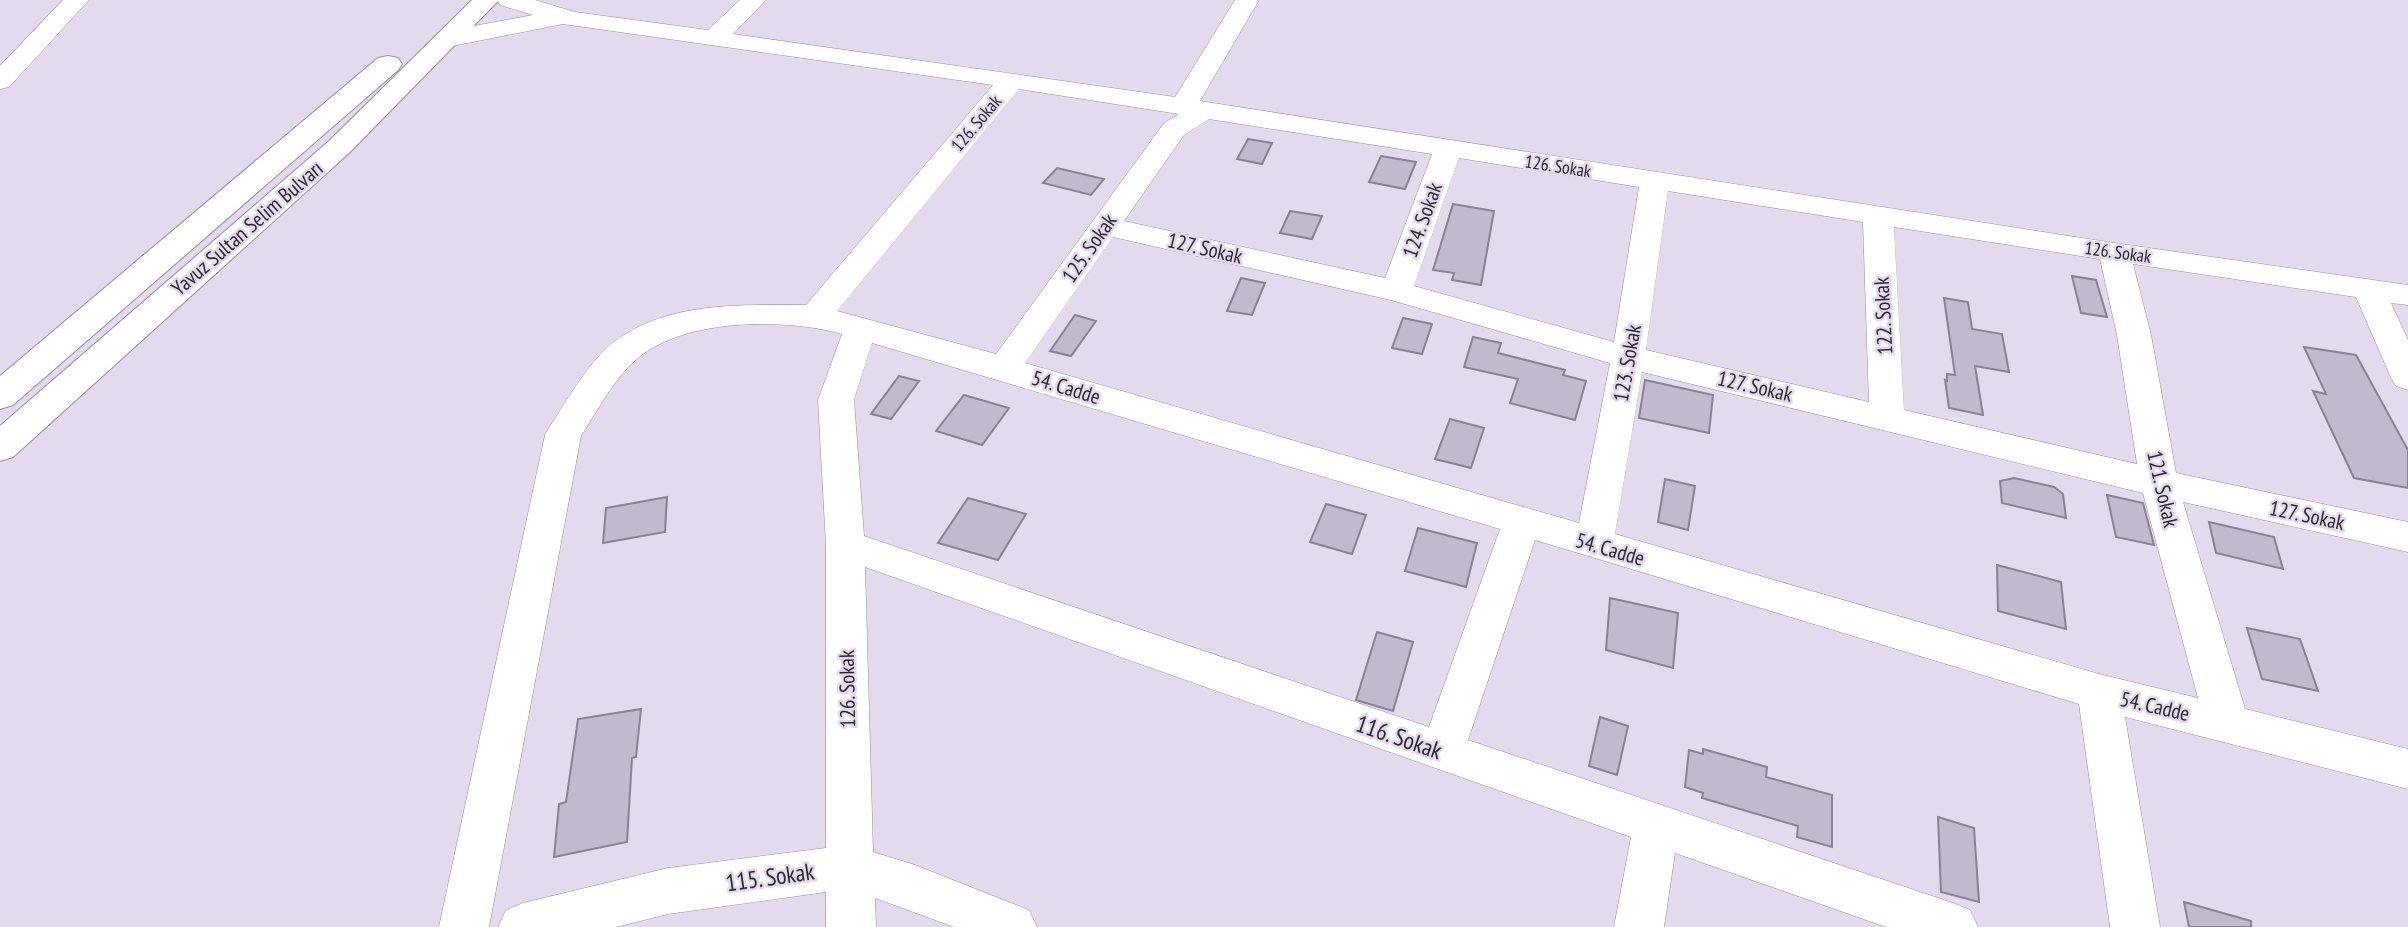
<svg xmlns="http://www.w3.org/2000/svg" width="2408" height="927" font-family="'PT Sans Narrow',sans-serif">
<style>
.building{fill:#c3b9cd;stroke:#8a8193;stroke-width:2}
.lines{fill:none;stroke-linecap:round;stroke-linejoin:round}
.minor-casing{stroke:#968da0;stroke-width:1}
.major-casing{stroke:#968da0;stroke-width:2}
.minor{fill:#fff;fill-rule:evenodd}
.major{fill:#fff;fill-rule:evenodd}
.labels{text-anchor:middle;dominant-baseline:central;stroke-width:5;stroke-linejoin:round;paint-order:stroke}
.far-street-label{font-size:18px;fill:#2b272f;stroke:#e4daee}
.street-label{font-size:21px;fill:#2b272f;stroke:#e4daee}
.near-street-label{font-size:24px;fill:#2b272f;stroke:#e4daee}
</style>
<rect width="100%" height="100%" fill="#e4daee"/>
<path class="building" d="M 1248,139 L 1272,143 L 1262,164 L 1237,159 Z
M 1381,156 L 1416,162 L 1405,189 L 1369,182 Z
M 1057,168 L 1104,179 L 1091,195 L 1043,183 Z
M 1453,204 L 1494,211 L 1481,285 L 1452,280 L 1454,273 L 1433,270 Z
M 1290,211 L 1322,216 L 1312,239 L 1280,233 Z
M 2072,276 L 2096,280 L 2107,317 L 2081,313 Z
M 1241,278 L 1265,283 L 1252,315 L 1227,311 Z
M 1944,298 L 1968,302 L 1972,329 L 2002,334 L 2009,372 L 1975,366 L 1983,415 L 1949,408 L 1945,380 L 1947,381 L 1947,374 L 1955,375 Z
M 1075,315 L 1096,321 L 1071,356 L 1050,351 Z
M 1403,318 L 1432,324 L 1422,354 L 1392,348 Z
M 1473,337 L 1501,343 L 1498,353 L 1565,370 L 1563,375 L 1586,381 L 1575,420 L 1510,403 L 1518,379 L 1464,367 Z
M 2304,347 L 2356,355 L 2408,450 L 2408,488 L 2354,478 L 2313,391 L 2326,394 Z
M 899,376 L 919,381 L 891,419 L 871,414 Z
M 1645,380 L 1713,395 L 1709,433 L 1639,418 Z
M 964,395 L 1009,408 L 982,445 L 936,431 Z
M 1450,419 L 1484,428 L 1471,468 L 1435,459 Z
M 2014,478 L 2054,487 L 2063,494 L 2066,518 L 2002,503 L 2000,481 Z
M 1665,479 L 1695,486 L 1688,530 L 1658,522 Z
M 2107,495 L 2143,503 L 2154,545 L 2116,537 Z
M 667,497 L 665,532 L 603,543 L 606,508 Z
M 968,498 L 1026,514 L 998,560 L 938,543 Z
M 1326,504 L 1366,515 L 1352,554 L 1310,542 Z
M 2209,522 L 2274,537 L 2283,569 L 2216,553 Z
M 1418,528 L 1477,543 L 1466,587 L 1405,571 Z
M 1997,565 L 2061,582 L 2066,629 L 1998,611 Z
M 1610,598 L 1678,613 L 1673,668 L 1606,650 Z
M 2247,628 L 2300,639 L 2318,691 L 2262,679 Z
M 1377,632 L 1413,642 L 1393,711 L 1356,700 Z
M 641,709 L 636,757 L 632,758 L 627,842 L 554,857 L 559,804 L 566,802 L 578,719 Z
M 1600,717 L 1628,726 L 1617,775 L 1589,766 Z
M 1703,749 L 1767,767 L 1766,777 L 1832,795 L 1832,847 L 1797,837 L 1798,826 L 1702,798 L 1703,793 L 1685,787 L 1689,750 L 1703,754 Z
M 1938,817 L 1974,828 L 1979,902 L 1941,892 Z
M 2184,902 L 2251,921 L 2251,927 L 2189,927 Z"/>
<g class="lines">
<g class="minor-casing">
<path id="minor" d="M 63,0 L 89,0 L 9,87 L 0,89 L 0,66 Z
M 497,0 L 535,0 L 575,12 L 708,30 L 740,0 L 766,0 L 733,34 L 1175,97 L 1235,0 L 1259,0 L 1200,101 L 2114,243 L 2408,285 L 2408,305 L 2391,303 L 2408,340 L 2408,390 L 2396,386 L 2391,378 L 2356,297 L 2133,264 L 2151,335 L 2176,473 L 2408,522 L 2408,552 L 2183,502 L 2245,709 L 2408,749 L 2408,789 L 2125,717 L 2160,927 L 2110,927 L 2079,704 L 1535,540 L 1468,740 L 1953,903 L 1970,910 L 1978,927 L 1886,927 L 1675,853 L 1664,927 L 1614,927 L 1631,837 L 865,567 L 873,852 L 915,865 L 1029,910 L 1037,927 L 954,927 L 875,898 L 876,927 L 826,927 L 826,892 L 668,914 L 616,927 L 498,927 L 506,910 L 523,903 L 668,868 L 826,848 L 826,545 L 818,400 L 842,334 C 785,318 686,318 638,358 C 614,378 598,410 581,436 L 489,927 L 439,927 L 545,435 L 550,426 C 569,398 588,362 615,341 C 669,301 742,305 806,305 L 993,85 L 563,24 L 447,47 L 438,44 L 434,39 L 438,34 L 447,31 L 533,15 L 500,5 ZM 1019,89 L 1179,114 L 1164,123 L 996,354 L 837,311 ZM 1209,119 L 1432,154 L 1385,278 L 1124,221 L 1184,135 ZM 1459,158 L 1639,187 L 1614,342 L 1414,286 ZM 1668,191 L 1863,222 L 1869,402 L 1646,350 ZM 1894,227 L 2100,259 L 2117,335 L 2137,464 L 1904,410 ZM 1113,237 L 1391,300 L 1610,363 L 1579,523 L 1025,363 ZM 872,343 L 1500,529 L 1429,727 L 864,536 L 854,400 ZM 1642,372 L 2143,493 L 2198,698 L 2099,674 L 1615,534 Z"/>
</g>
<g class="major-casing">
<path id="major" d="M 472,0 L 499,0 L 349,153 L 13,457 L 0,461 L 0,426 L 329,141 Z
M 388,56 L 398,58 L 402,64 L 398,70 L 13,405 L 0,409 L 0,376 L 378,58 Z"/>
</g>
<use href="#minor" class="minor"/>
<use href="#major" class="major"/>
</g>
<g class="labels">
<g class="far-street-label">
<text transform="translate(976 123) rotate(-50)">126. Sokak</text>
<text transform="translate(1558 166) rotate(9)">126. Sokak</text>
<text transform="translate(2118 252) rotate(8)">126. Sokak</text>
</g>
<g class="street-label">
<text transform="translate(1422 220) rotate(-70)">124. Sokak</text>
<text transform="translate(247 228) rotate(-41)">Yavuz Sultan Selim Bulvarı</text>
<text transform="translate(1089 248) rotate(-55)">125. Sokak</text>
<text transform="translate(1205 248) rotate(13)">127. Sokak</text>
<text transform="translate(1883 316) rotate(-93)">122. Sokak</text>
<text transform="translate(1627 363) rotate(-80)">123. Sokak</text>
<text transform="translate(1755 386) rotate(13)">127. Sokak</text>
<text transform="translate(1066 387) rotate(17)">54. Cadde</text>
<text transform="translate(2163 489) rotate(77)">121. Sokak</text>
<text transform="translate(2307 515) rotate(12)">127. Sokak</text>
<text transform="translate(1610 549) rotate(16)">54. Cadde</text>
<text transform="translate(847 689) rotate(-91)">126. Sokak</text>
<text transform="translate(2155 706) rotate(13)">54. Cadde</text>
</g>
<g class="near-street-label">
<text transform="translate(1399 737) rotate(19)">116. Sokak</text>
<text transform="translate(770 877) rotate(-8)">115. Sokak</text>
</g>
</g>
</svg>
